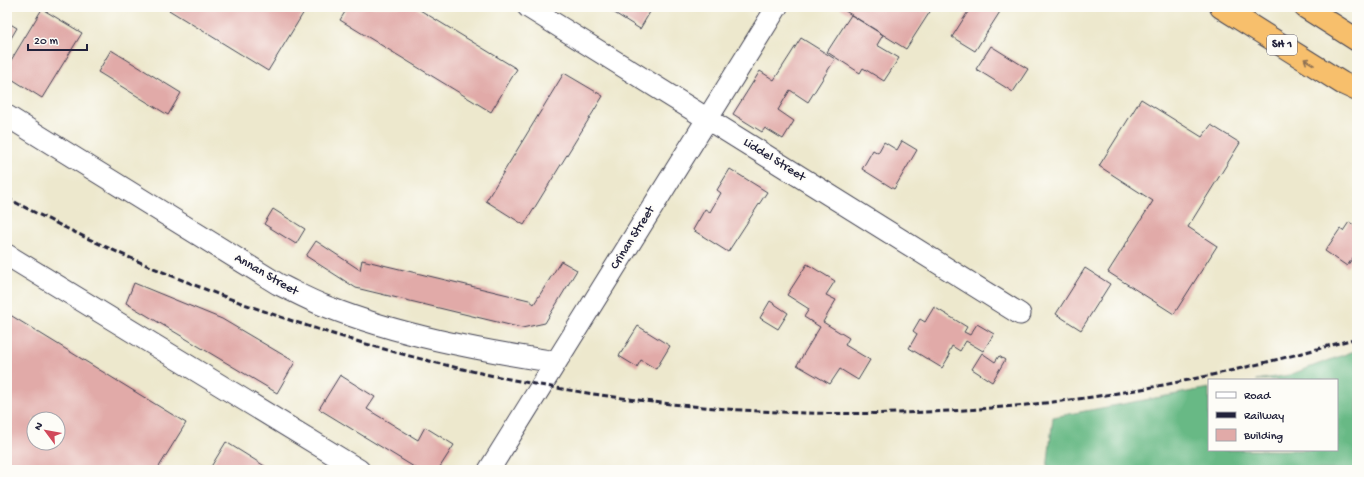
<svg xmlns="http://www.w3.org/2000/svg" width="1364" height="477" font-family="'Gochi Hand',sans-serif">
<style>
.forest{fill:#68b985;stroke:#456e60}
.building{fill:#e1aaa8;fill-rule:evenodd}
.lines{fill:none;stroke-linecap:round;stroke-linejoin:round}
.street-casing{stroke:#404051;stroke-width:23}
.highway-casing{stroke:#404051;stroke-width:24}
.street{stroke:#fff;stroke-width:21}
.highway{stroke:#f7bf6c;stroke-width:22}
.rail{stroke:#22223b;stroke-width:3;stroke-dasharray:6 3;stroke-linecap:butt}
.oneway{stroke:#8c7054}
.labels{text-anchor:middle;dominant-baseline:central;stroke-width:4;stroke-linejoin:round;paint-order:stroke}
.shield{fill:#fdfcf7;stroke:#646373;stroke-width:1}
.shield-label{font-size:12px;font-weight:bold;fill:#22223b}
.street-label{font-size:13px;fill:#22223b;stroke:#fdfcf7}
</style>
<rect width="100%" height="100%" fill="#fdfcf7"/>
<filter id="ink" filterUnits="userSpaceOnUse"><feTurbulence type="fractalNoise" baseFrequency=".025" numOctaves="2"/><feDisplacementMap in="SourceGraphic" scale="8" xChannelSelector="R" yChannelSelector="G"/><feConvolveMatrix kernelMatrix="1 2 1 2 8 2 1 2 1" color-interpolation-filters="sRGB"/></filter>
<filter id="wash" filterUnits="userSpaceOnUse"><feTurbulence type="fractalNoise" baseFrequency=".012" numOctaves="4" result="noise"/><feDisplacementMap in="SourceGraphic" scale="16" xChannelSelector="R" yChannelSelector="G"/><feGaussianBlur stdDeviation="0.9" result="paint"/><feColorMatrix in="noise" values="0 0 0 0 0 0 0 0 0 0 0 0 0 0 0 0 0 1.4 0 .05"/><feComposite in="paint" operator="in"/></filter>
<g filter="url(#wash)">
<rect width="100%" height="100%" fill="#ede8cd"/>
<path class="forest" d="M 1357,350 L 1357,470 L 1047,470 L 1053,417 L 1209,388 L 1209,450 L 1337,450 L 1337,380 L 1256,380 L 1289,375 Z"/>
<g id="blocks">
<path class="building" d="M 164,7 L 307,7 L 268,71 Z
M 348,7 L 415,7 L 517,69 L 491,112 L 340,20 Z
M 605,7 L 653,7 L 640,29 Z
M 839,7 L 933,7 L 906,49 Z
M 971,7 L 1003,7 L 975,51 L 952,37 Z
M 42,9 L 82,33 L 42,98 L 7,76 L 7,67 Z
M 851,15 L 883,35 L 877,45 L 899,58 L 884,81 L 863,68 L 860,73 L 827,52 Z
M 7,22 L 17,28 L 7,45 Z
M 801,38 L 835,59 L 808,102 L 790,90 L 778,110 L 794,121 L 783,139 L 765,128 L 762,132 L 733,114 L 760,71 L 774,80 Z
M 991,46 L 1028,69 L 1013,92 L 976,69 Z
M 111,50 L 181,93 L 168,115 L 98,72 Z
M 564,73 L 603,96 L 524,225 L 486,201 Z
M 1141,99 L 1202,137 L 1211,125 L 1240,143 L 1188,227 L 1217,246 L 1174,314 L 1108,272 L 1153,201 L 1099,166 Z
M 902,141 L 917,150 L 894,189 L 862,169 L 873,150 L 878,153 L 884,142 L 897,150 Z
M 730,169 L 767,192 L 728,252 L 693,230 L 705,209 L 710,212 L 721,193 L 717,190 Z
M 273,209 L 305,229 L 296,244 L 264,224 Z
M 1349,222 L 1357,227 L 1357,252 L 1347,266 L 1325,251 L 1340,229 L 1343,231 Z
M 316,241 L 360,270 L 362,260 L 529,300 L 534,304 L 561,261 L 577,270 L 545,323 L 522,328 L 356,288 L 306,256 Z
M 807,264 L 835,281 L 826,295 L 836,300 L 823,322 L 849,338 L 845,345 L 870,360 L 858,380 L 840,369 L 830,384 L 797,365 L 820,327 L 804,317 L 809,309 L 787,295 Z
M 1085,268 L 1110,284 L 1081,330 L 1056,314 Z
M 134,283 L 222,319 L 295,362 L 277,393 L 126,303 Z
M 770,301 L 788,313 L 778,329 L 760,318 Z
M 934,307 L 967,327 L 964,332 L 970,335 L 977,324 L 994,334 L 983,351 L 966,341 L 960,351 L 952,346 L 948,354 L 950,355 L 942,368 L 909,348 L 917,334 L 913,331 L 920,319 L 925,322 Z
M 7,313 L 186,423 L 157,470 L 7,470 ZM 34,419 L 58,419 L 58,443 L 34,443 Z
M 638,326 L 670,346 L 656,369 L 641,360 L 637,367 L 619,356 Z
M 982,353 L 995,362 L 999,356 L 1005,360 L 992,382 L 972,369 Z
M 340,375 L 375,397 L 367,409 L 418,440 L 425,427 L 454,445 L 438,470 L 419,470 L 319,409 Z
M 226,442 L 271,470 L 209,470 Z"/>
</g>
</g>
<g filter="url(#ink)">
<use href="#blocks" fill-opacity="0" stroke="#404051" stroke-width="1"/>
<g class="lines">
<g class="street-casing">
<path id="street" d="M 528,7 L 1020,314
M 7,116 L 278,284 C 293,291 309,300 325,306 C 398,335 478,350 556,362
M 7,255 L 359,470
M 489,470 L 777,7"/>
</g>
<g class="highway-casing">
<path id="highway" d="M 1221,7 L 1342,83 L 1357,90
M 1305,7 L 1357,40"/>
</g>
<use href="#street" class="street"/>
<use href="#highway" class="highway"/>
<path class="rail" d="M 7,198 C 324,366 676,442 1035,404 C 1144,393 1251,368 1357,338"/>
</g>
<defs><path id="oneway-shaft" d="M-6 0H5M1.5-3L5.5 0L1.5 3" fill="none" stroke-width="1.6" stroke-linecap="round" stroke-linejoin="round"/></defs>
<use class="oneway" href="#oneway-shaft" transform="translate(1309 62) rotate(-148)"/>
</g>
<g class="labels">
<rect class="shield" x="1267" y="35" width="30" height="20" rx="3"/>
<g class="shield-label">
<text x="1282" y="45">SH 1</text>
</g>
<g class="street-label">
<text transform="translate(774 160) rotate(32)">Liddel Street</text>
<text transform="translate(633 238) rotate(-58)">Crinan Street</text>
<text transform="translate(266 275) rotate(30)">Annan Street</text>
</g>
</g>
<rect width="1364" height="477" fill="none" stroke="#fdfcf7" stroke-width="24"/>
<rect x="1208" y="379" width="130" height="72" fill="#fdfcf7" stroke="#a5a5ac"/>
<rect x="1216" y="392" width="20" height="6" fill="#ffffff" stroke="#a5a5ac"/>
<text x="1244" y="399" font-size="12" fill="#22223b">Road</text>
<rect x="1216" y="412" width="20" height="6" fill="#22223b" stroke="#a5a5ac"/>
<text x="1244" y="419" font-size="12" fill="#22223b">Railway</text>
<rect x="1216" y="429" width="20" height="12" fill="#e1aaa8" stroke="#a5a5ac"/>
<text x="1244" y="439" font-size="12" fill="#22223b">Building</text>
<g transform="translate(46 431) rotate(302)"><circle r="19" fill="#fdfcf7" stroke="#a5a5ac"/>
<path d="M0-3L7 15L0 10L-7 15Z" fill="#d1495b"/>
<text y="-6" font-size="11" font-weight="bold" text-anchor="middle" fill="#22223b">N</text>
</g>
<path d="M28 44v6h59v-6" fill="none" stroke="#22223b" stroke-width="2"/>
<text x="34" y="44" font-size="12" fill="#22223b" stroke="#fdfcf7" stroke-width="3" paint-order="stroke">20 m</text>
</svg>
